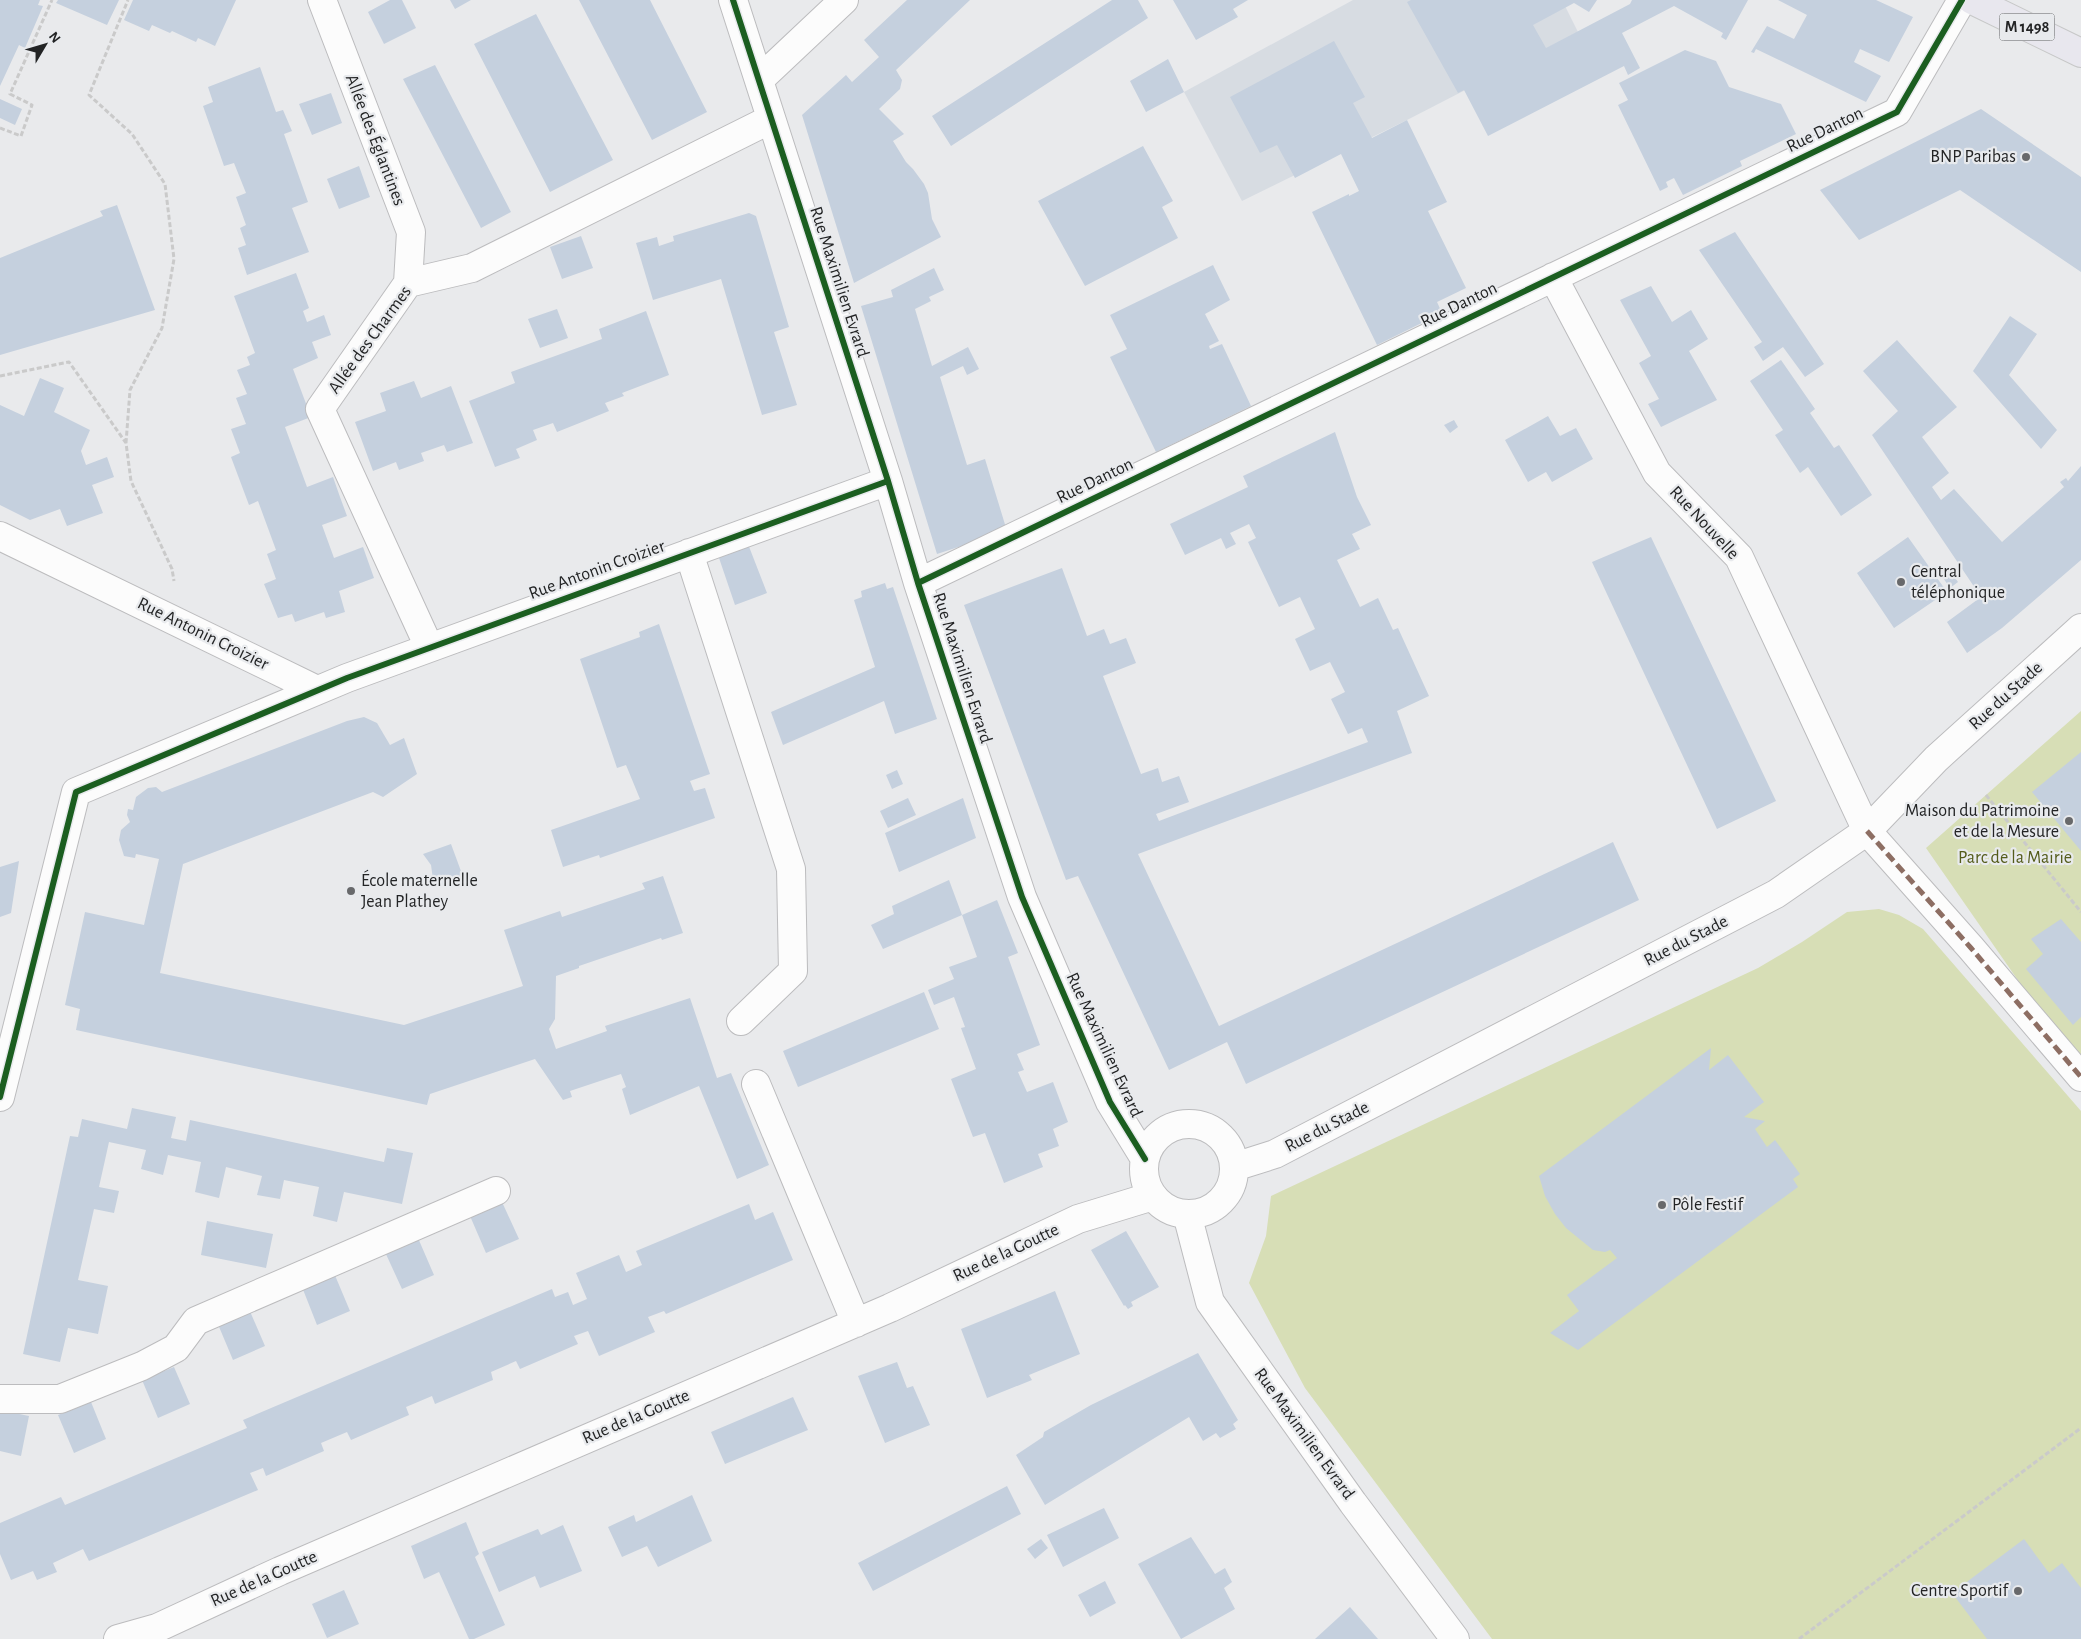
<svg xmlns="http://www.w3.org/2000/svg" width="2081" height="1639" font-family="'Alegreya Sans',sans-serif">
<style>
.built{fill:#d7dce2}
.green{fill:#d7deb6}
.building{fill:#c5d0de}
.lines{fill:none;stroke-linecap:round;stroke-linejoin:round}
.street-casing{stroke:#bcbcbe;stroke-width:30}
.primary-casing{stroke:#c7c8c8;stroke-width:30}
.path{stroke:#cacaca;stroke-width:3;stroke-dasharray:5 2.5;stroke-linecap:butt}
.street{stroke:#fcfcfc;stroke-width:28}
.primary{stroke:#e8e7ee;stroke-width:28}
.quiet{stroke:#8d6e63;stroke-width:5;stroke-dasharray:10 5;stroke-linecap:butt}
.cycleway-casing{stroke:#e8eaed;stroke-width:9}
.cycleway{stroke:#1b5e20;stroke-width:6}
.poi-dot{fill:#68696b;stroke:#e8eaed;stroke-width:2}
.labels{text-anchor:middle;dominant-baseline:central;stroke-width:4.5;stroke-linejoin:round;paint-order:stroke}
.shield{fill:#e8eaed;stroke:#5e5f61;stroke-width:1}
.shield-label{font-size:16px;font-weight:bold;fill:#232425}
.street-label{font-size:18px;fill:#232425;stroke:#e8eaed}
.poi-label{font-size:18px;fill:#232425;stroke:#e8eaed;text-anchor:end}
.park-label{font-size:18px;fill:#545c1b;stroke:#e8eaed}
</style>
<rect width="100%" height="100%" fill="#e9eaec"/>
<path class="built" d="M 1353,0 L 1562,0 L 1578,32 L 1409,119 L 1242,201 L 1184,92 Z"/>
<path class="green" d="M 2081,711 L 2081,1055 L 2024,989 L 1926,848 Z
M 1879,909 L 1899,915 L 1923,929 L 2081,1111 L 2081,1639 L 1492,1639 L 1305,1388 L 1249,1283 L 1266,1236 L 1271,1196 L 1758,968 L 1802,942 L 1847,912 Z"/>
<path class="building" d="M 0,0 L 40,0 L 38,5 L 43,6 L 25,48 L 19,45 L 0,86 Z
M 58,0 L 119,0 L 107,25 L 56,3 Z
M 133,0 L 236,0 L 215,46 L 198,38 L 196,42 L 172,31 L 170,33 L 152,25 L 149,31 L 124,20 Z
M 390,0 L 402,0 L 416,28 L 384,44 L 368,12 Z
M 450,0 L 471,0 L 455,9 Z
M 579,0 L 650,0 L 707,112 L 652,140 Z
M 907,0 L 970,0 L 896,70 L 902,80 L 900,89 L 879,109 L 904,134 L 893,141 L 906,162 L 913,169 L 924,184 L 928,193 L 932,219 L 941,237 L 854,283 L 802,115 L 846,75 L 852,82 L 879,57 L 864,40 Z
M 1112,0 L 1138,0 L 1148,18 L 951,146 L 932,116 Z
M 1173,0 L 1248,0 L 1233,9 L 1238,17 L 1196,40 Z
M 1411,0 L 1597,0 L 1589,12 L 1574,3 L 1533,25 L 1546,48 L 1630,4 L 1632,0 L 1748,0 L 1726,40 L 1721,37 L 1723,33 L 1674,6 L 1622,33 L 1640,68 L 1628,75 L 1624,66 L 1488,136 L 1464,90 L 1458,93 L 1407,2 Z
M 1778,0 L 1876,0 L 1913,17 L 1889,62 L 1860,49 L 1854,62 L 1881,76 L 1866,102 L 1756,49 L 1754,53 L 1751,52 L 1767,26 L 1794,39 L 1807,15 Z
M 536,14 L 613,160 L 550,192 L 474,44 Z
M 1334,41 L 1365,97 L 1353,103 L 1372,138 L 1407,120 L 1447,202 L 1428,211 L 1466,288 L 1437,302 L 1442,313 L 1377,345 L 1312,212 L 1349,194 L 1349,196 L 1359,191 L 1341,154 L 1295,178 L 1277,145 L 1260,153 L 1230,97 Z
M 1685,50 L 1716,61 L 1729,87 L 1781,104 L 1796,134 L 1740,161 L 1742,166 L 1683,195 L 1674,178 L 1666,182 L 1668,187 L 1660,191 L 1618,105 L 1628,100 L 1619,83 Z
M 1168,59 L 1184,92 L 1146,112 L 1130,81 Z
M 435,65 L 511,212 L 481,228 L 403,79 Z
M 260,67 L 276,112 L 283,110 L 292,131 L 284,134 L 308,202 L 292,208 L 309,252 L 247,275 L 238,248 L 246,245 L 240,228 L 246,225 L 236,197 L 246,193 L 234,163 L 224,166 L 203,106 L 213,102 L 208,87 Z
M 331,93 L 342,123 L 312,135 L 299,104 Z
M 0,99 L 22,109 L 15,125 L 0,118 Z
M 1981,109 L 2081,177 L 2081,272 L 1960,190 L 1859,240 L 1820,190 Z
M 1143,146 L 1173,201 L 1162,207 L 1178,238 L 1085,286 L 1038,201 Z
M 359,166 L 370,197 L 339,209 L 327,179 Z
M 117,205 L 155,310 L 0,355 L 0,258 L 103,216 L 100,211 Z
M 749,213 L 756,216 L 789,327 L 774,332 L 797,405 L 762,415 L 721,279 L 653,300 L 636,243 L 657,237 L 659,246 L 674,241 L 673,236 Z
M 1735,232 L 1824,364 L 1805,377 L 1783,347 L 1763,361 L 1754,347 L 1762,342 L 1699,250 Z
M 581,236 L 593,268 L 562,279 L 550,247 Z
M 1213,265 L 1230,300 L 1205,314 L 1219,341 L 1209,346 L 1210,349 L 1222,344 L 1251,406 L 1156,452 L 1110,357 L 1127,349 L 1110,315 Z
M 934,268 L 944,290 L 929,297 L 931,301 L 915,309 L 932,366 L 968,347 L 979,369 L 967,375 L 963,366 L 940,377 L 967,465 L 985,459 L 1007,531 L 937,554 L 861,306 L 893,297 L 891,290 Z
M 296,273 L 309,308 L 303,311 L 307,322 L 324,315 L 331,335 L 312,342 L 318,358 L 293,369 L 311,417 L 285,427 L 307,487 L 333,477 L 340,497 L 347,516 L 322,525 L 334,558 L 363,547 L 374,578 L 339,591 L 345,612 L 326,618 L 324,612 L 295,622 L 292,614 L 278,618 L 264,584 L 276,579 L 267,554 L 276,550 L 258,501 L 249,505 L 231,457 L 240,453 L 231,429 L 246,424 L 236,398 L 247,394 L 237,370 L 250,365 L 247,357 L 255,353 L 234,296 Z
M 1651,286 L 1672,322 L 1691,310 L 1708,339 L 1689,351 L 1717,400 L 1661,427 L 1648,404 L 1659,399 L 1639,363 L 1651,356 L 1620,300 Z
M 557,309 L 568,338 L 540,348 L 528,319 Z
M 646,311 L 669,375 L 622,393 L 624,396 L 605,403 L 609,411 L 582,422 L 557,432 L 553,423 L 533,430 L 537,440 L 516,449 L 520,458 L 495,467 L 469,401 L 515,383 L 511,372 L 602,339 L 599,329 Z
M 2010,316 L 2037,334 L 2009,375 L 2057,430 L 2041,449 L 1973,371 Z
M 1897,340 L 1957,407 L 1922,437 L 1949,473 L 1932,487 L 1941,500 L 1954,489 L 2002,542 L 2064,487 L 2060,482 L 2066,478 L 2068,481 L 2081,466 L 2081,560 L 2002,628 L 1967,653 L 1947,622 L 1981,597 L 1872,435 L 1898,411 L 1863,371 Z
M 1781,360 L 1815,409 L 1810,413 L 1834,448 L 1839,445 L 1872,495 L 1841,516 L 1808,467 L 1800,473 L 1775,435 L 1783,430 L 1750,381 Z
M 40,378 L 64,388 L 54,412 L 90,430 L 81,451 L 86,465 L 107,457 L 114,477 L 92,485 L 103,513 L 67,526 L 60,509 L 30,520 L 0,505 L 0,405 L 24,416 Z
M 414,381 L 421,398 L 451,386 L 473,443 L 447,452 L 444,445 L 421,453 L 424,461 L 399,470 L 396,462 L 373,471 L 355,422 L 386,411 L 380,393 Z
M 1548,416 L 1560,436 L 1576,428 L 1593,459 L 1552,482 L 1546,472 L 1528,482 L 1505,440 Z
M 1454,420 L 1458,427 L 1450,433 L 1444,425 Z
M 1335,432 L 1357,497 L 1371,525 L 1352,534 L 1360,549 L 1337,560 L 1360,607 L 1378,598 L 1393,630 L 1398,628 L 1429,696 L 1397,711 L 1412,753 L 1138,854 L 1219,1026 L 1613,842 L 1639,900 L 1246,1084 L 1227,1042 L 1169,1070 L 1078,876 L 1066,880 L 964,605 L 1062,568 L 1087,636 L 1104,629 L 1110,644 L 1126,638 L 1136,663 L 1103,676 L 1141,774 L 1158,768 L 1162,782 L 1179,776 L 1189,802 L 1156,814 L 1159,821 L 1368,742 L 1362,728 L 1348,734 L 1331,699 L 1345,692 L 1330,662 L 1310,671 L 1295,639 L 1315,629 L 1300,597 L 1279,607 L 1248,542 L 1256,538 L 1249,524 L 1230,533 L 1236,544 L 1226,549 L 1221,538 L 1185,555 L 1170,524 L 1248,487 L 1243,476 Z
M 1651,537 L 1776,801 L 1717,829 L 1592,562 Z
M 1908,537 L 1947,592 L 1894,628 L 1857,573 Z
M 748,544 L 767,593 L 735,605 L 718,555 Z
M 1947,566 L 1958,582 L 1950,588 L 1939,572 Z
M 885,583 L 887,589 L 893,587 L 937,719 L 895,734 L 884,701 L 783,745 L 771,712 L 875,667 L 854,600 L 862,597 L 861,591 Z
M 659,624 L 710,774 L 690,781 L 694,791 L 705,788 L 715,818 L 600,858 L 599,855 L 563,867 L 551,830 L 640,799 L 626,765 L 617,768 L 580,659 L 640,637 L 639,632 Z
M 364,717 L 377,723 L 390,745 L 404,738 L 417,774 L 383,797 L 373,792 L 183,864 L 160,973 L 404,1025 L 523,986 L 504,930 L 560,911 L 562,917 L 645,889 L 642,883 L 663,876 L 683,933 L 662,940 L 661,938 L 579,966 L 579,968 L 556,976 L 555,1019 L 549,1029 L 556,1049 L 607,1031 L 605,1026 L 690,998 L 717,1078 L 731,1073 L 769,1165 L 737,1179 L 699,1086 L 630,1115 L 622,1089 L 626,1087 L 621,1074 L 570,1091 L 572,1097 L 563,1100 L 535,1059 L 430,1094 L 427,1105 L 76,1030 L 80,1009 L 65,1005 L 85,912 L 144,925 L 159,859 L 136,854 L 135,858 L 124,856 L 119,840 L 121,830 L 130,822 L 127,815 L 128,809 L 133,810 L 136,797 L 148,788 L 156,787 L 162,792 L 347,721 Z
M 2081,752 L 2081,851 L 2032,792 Z
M 897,770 L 903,784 L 892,789 L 886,775 Z
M 908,798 L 916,815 L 888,828 L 880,811 Z
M 963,798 L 976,838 L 899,872 L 885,833 Z
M 451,844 L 465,882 L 434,886 L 431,865 L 423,854 Z
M 19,861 L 11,913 L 0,917 L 0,867 Z
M 949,880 L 962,915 L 883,949 L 871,925 L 894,914 L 892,906 Z
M 997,900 L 1018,953 L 1008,957 L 1040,1045 L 1017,1054 L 1024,1070 L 1018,1072 L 1027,1092 L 1053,1082 L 1068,1122 L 1053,1129 L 1059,1146 L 1038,1154 L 1043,1167 L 1004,1183 L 985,1133 L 973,1137 L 951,1079 L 976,1069 L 961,1028 L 965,1027 L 954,997 L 934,1005 L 928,990 L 954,979 L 949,967 L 977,957 L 962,915 Z
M 2061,919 L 2081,942 L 2081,1017 L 2073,1025 L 2026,969 L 2043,954 L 2031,939 Z
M 924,992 L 939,1029 L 798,1087 L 783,1051 Z
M 1711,1048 L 1709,1070 L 1728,1055 L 1764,1102 L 1744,1117 L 1765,1121 L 1755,1129 L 1767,1147 L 1775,1140 L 1800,1174 L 1793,1179 L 1798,1187 L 1578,1350 L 1550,1333 L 1579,1311 L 1567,1295 L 1617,1258 L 1610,1250 L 1605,1252 L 1593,1250 L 1566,1228 L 1555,1214 L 1545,1196 L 1539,1176 Z
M 132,1108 L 176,1117 L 171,1138 L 186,1141 L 190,1120 L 384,1162 L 387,1148 L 413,1153 L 402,1204 L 344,1192 L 337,1222 L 313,1216 L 319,1187 L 284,1180 L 280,1199 L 257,1195 L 262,1176 L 226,1167 L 219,1198 L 195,1192 L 201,1162 L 168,1155 L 163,1175 L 141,1169 L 146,1150 L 109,1142 L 99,1187 L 119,1191 L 114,1213 L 94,1209 L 78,1280 L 108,1286 L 98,1334 L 68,1328 L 60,1362 L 23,1354 L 70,1136 L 78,1137 L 82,1119 L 127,1129 Z
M 502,1202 L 519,1239 L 486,1253 L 470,1216 Z
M 749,1204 L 755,1220 L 773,1212 L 793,1260 L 666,1314 L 664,1311 L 648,1317 L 655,1332 L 599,1356 L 588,1331 L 574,1336 L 578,1344 L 520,1369 L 516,1361 L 491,1372 L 493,1380 L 435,1404 L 432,1396 L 406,1407 L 409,1415 L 351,1440 L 347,1432 L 321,1443 L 324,1451 L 266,1476 L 263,1468 L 250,1473 L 258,1490 L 89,1561 L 83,1549 L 53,1563 L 57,1572 L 37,1580 L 33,1571 L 11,1580 L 0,1554 L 0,1523 L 61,1497 L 65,1505 L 214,1442 L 247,1428 L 243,1420 L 552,1289 L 555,1297 L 568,1292 L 573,1305 L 587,1299 L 576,1273 L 619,1255 L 626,1272 L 642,1265 L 636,1251 Z
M 207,1221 L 273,1234 L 266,1268 L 201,1255 Z
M 1126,1231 L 1159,1287 L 1131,1302 L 1133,1306 L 1128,1309 L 1125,1305 L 1124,1306 L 1091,1250 Z
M 418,1238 L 434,1275 L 402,1289 L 385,1252 Z
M 334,1273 L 350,1311 L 317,1325 L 302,1287 Z
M 1055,1291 L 1080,1354 L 1029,1375 L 1032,1380 L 987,1398 L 961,1329 Z
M 249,1309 L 265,1346 L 233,1360 L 217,1322 Z
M 1198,1353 L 1238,1420 L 1233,1424 L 1236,1429 L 1220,1438 L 1216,1433 L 1203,1441 L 1189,1417 L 1045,1505 L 1016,1455 L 1043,1437 L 1044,1432 L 1091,1405 Z
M 897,1362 L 907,1388 L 913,1386 L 930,1425 L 885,1443 L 858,1376 Z
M 174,1367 L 190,1404 L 158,1418 L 142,1380 Z
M 793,1397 L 808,1430 L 725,1464 L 711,1432 Z
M 91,1402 L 106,1439 L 74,1453 L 58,1415 Z
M 0,1410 L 29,1416 L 21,1456 L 0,1451 Z
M 1007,1486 L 1021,1514 L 873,1591 L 858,1563 Z
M 692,1495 L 712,1541 L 658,1567 L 647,1546 L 622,1557 L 608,1527 L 634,1515 L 636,1522 Z
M 1104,1508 L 1119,1538 L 1063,1567 L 1047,1535 Z
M 466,1522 L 479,1554 L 475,1557 L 505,1625 L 474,1639 L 469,1639 L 439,1572 L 424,1579 L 411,1546 Z
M 563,1525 L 582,1571 L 540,1588 L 535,1576 L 499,1592 L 482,1552 L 538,1529 L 541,1535 Z
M 1191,1537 L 1215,1574 L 1225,1568 L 1232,1582 L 1224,1588 L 1235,1609 L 1181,1639 L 1138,1564 Z
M 1041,1539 L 1048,1548 L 1035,1559 L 1027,1549 Z
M 2024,1539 L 2049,1573 L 2062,1563 L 2081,1588 L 2081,1639 L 1987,1639 L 1952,1593 Z
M 1105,1581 L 1116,1603 L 1090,1617 L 1078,1595 Z
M 344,1590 L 359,1624 L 327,1638 L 312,1604 Z
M 1350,1607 L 1378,1639 L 1315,1639 Z"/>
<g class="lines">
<g class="street-casing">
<path id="street" d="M 322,0 L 411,232 L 408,283
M 733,0 L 888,481 L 918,583 L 1022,897 L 1110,1102 L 1145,1159
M 759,80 L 844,0
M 1553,277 L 1657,473 L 1739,557 L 1867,831 L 1971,948 L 2081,1077
M 0,536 L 317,690
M 689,553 L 791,869 L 793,971 L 741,1021
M 918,583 L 1897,112 L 1962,0
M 429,647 L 320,409 L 408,283 L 472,268 L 771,119
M 756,1084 L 856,1323
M 0,1097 L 76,792 L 347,678 L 888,481
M1144 1169a45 45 0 1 1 90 0a45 45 0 1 1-90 0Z
M 1234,1167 L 1275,1154 L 1776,894 L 1867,831 L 1936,759 L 2081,628
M 1187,1214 L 1210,1302 L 1353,1503 L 1455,1639
M 0,1399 L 60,1399 L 142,1366 L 176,1348 L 196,1321 L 496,1191
M 118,1639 L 157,1628 L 280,1571 L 890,1308 L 1078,1219 L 1153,1196"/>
</g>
<g class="primary-casing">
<path id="primary" d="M 1972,0 L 2081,53"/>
</g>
<path class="path" d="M 0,128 L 21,136 L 32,105 L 10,94 L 52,0
M 0,376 L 69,362 L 126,443 L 131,481 L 172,569 L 174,581
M 126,443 L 130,390 L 162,328 L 174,259 L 165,184 L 132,134 L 89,95 L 128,0
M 1986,795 L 2081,912
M 1799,1639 L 2081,1428"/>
<use href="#street" class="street"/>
<use href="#primary" class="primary"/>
<path class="quiet" d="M 1867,831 L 1971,948 L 2081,1077"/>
<g class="cycleway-casing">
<path id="cycleway" d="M 733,0 L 888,481 L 918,583 L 1022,897 L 1110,1102 L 1145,1159
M 918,583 L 1897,112 L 1962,0
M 0,1097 L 76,792 L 347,678 L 888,481"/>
</g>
<use href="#cycleway" class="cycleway"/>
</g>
<g class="poi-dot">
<circle cx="2026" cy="157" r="5"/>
<circle cx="1901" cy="582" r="5"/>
<circle cx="2069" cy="821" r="5"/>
<circle cx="351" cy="891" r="5"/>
<circle cx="1662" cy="1205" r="5"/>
<circle cx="2018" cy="1591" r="5"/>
</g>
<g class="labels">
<rect class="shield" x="1999.5" y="13.5" width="55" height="27" rx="4"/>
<g class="shield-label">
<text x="2027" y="27">M 1498</text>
</g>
<g class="street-label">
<text transform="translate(1825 130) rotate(-26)">Rue Danton</text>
<text transform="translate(375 140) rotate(69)">Allée des Églantines</text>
<text transform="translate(839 282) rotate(72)">Rue Maximilien Evrard</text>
<text transform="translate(1459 305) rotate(-26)">Rue Danton</text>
<text transform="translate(370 340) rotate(-54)">Allée des Charmes</text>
<text transform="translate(1095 481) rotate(-26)">Rue Danton</text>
<text transform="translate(1704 523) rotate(47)">Rue Nouvelle</text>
<text transform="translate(597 570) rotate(-20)">Rue Antonin Croizier</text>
<text transform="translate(203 634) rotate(26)">Rue Antonin Croizier</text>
<text transform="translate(962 668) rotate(72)">Rue Maximilien Evrard</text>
<text transform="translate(2006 696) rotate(-42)">Rue du Stade</text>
<text transform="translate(1686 941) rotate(-27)">Rue du Stade</text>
<text transform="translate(1104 1045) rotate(65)">Rue Maximilien Evrard</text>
<text transform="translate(1327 1127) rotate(-27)">Rue du Stade</text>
<text transform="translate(1006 1253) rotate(-25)">Rue de la Goutte</text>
<text transform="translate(636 1417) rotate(-23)">Rue de la Goutte</text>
<text transform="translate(1304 1434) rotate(54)">Rue Maximilien Evrard</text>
<text transform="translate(264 1579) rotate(-24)">Rue de la Goutte</text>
</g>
<g class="poi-label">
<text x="2016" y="157">BNP Paribas</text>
<text x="1911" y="572" text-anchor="start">Central<tspan x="1911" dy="21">téléphonique</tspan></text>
<text x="2059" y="811">Maison du Patrimoine<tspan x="2059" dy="21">et de la Mesure</tspan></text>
<text x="361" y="881" text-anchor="start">École maternelle<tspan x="361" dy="21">Jean Plathey</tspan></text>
<text x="1672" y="1205" text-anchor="start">Pôle Festif</text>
<text x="2008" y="1591">Centre Sportif</text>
</g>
<g class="park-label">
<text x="2015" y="858">Parc de la Mairie</text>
</g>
</g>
<g transform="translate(45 45) rotate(52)" stroke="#e8eaed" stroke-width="4" paint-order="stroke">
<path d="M0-4L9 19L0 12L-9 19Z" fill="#232425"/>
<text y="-8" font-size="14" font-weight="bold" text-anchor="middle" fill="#232425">N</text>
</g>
</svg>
